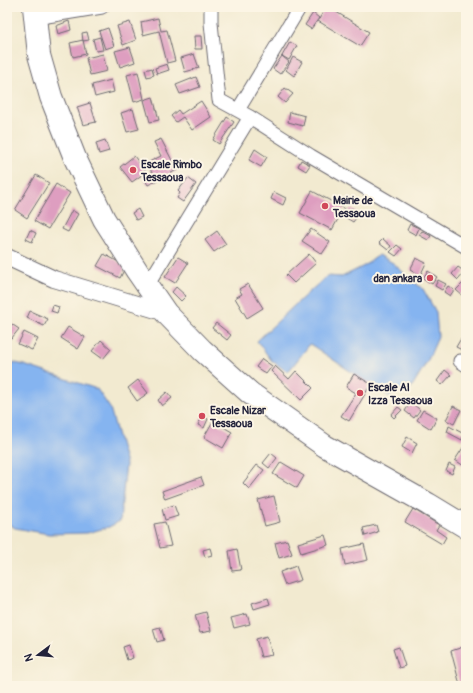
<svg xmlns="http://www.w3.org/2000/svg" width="473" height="693" font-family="Pangolin,sans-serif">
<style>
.water{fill:#85b4f0;stroke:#546b96}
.building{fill:#de9ec0}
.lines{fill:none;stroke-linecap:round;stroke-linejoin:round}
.minor-casing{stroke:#6b686f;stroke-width:15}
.tertiary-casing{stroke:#6b686f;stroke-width:18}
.trunk-casing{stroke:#6b686f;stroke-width:24}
.minor{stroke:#fff;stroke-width:13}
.tertiary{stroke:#fff;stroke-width:16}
.trunk{stroke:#fff;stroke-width:22}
.poi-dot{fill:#d1495b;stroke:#fcf5e5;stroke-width:1.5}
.labels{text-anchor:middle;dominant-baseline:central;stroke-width:4;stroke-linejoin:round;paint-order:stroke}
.poi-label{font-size:11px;font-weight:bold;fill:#22223b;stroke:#fcf5e5;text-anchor:start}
</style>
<rect width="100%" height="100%" fill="#fcf5e5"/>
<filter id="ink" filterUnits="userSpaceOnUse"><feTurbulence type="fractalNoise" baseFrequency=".025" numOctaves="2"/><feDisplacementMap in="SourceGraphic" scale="8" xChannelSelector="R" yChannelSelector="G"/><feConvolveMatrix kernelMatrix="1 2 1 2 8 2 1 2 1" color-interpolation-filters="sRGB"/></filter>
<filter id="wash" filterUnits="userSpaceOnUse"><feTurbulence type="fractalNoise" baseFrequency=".012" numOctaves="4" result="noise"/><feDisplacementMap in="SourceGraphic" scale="16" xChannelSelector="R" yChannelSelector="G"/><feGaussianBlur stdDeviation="0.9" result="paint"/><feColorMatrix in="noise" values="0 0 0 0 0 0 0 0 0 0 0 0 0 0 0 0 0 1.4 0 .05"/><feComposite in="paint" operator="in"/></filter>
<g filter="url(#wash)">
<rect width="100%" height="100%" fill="#f2ead0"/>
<path class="water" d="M 379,255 L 393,263 L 409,278 L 423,289 L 436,312 L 438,337 L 428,360 L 411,388 L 389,396 L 372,386 L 310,344 L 288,372 L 272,361 L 257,341 L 298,302 L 327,276 L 342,277 L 364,266 Z
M 7,361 L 24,365 L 97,389 L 110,408 L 126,464 L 120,521 L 109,527 L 87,533 L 49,534 L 15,528 L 7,523 Z"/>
<g id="blocks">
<path class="building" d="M 326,7 L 328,7 L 369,32 L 360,46 L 318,21 Z
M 313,13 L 319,18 L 311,29 L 305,25 Z
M 158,18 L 161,31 L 167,30 L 175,61 L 167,63 L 159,31 L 143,35 L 141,22 Z
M 69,21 L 71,30 L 58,34 L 56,26 Z
M 130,22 L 136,40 L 123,45 L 117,26 Z
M 108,28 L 114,46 L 105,49 L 99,31 Z
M 87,32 L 89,40 L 83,41 L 82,33 Z
M 194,36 L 201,36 L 202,49 L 195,49 Z
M 100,37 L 103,50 L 96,51 L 93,39 Z
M 83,40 L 86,54 L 73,57 L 70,43 Z
M 290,42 L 297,46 L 289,60 L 282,56 Z
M 130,47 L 135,62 L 120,67 L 115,51 Z
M 103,54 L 107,71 L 90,75 L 86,58 Z
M 194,54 L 199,68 L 185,72 L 181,58 Z
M 282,56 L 289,62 L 280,74 L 273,69 Z
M 293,57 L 302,62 L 294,76 L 286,70 Z
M 167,64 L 169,70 L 157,74 L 155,68 Z
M 152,68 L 154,75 L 147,77 L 145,70 Z
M 138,72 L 144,99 L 134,102 L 127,75 Z
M 196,77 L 200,87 L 180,94 L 176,85 Z
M 111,80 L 114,92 L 95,97 L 92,85 Z
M 285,88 L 293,94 L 285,103 L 278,97 Z
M 153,97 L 159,120 L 150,122 L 144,100 Z
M 201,101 L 211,117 L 192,130 L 183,117 L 176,122 L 171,116 L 178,110 L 181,114 Z
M 90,103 L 96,122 L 83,125 L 77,107 Z
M 133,109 L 139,129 L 127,132 L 121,113 Z
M 290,112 L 305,116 L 303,126 L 288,122 Z
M 227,117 L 234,122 L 219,144 L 213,140 Z
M 161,139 L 177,170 L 148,185 L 145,180 L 153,175 L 147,163 L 161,156 L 154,142 Z
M 105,140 L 109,151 L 99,154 L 96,143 Z
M 255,149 L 267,157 L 261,167 L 249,160 Z
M 134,156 L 146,172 L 132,182 L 120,167 Z
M 301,160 L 310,165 L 306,171 L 298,166 Z
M 36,175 L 49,183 L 27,218 L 15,210 Z
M 188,178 L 196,184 L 183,202 L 177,198 L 180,193 L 178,191 Z
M 56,184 L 70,193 L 48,229 L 34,221 Z
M 312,191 L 344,208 L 332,230 L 300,213 Z
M 274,192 L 286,198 L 283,205 L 271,199 Z
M 351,208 L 359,214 L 353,222 L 345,217 Z
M 138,209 L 142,217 L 136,220 L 132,213 Z
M 72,210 L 78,214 L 68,232 L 62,229 Z
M 410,224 L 419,228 L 416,235 L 407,230 Z
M 311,229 L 330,242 L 322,254 L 302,241 Z
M 30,230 L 36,233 L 32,242 L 26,239 Z
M 217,231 L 226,244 L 214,252 L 205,240 Z
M 422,231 L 431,236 L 428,240 L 419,235 Z
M 383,239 L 391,246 L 388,250 L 379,243 Z
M 397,245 L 402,249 L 396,256 L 390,252 Z
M 104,254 L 126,266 L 120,278 L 97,266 Z
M 309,254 L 316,263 L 294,283 L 286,275 Z
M 178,257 L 188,263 L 175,283 L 165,277 Z
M 416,258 L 426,263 L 420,276 L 410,270 Z
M 458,267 L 465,272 L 458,280 L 452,274 Z
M 428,271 L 437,277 L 432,284 L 423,278 Z
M 438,280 L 446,284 L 442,290 L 435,286 Z
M 463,283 L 466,285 L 466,294 L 464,297 L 456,290 Z
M 248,284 L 263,308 L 247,318 L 235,298 L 242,294 L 239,289 Z
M 448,286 L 454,290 L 450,296 L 444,292 Z
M 176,287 L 186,296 L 181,301 L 172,292 Z
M 53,305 L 59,307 L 57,313 L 51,311 Z
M 30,311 L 48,319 L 44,326 L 27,318 Z
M 10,323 L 19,329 L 11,339 L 7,336 L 7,327 Z
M 216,323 L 231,335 L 227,340 L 212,328 Z
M 68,327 L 85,337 L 78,349 L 61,338 Z
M 24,332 L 38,339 L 32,350 L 18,344 Z
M 463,335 L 466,337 L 466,347 L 464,351 L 456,347 Z
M 101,340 L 111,349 L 103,359 L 92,351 Z
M 262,359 L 272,366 L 266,374 L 256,367 Z
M 275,366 L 289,379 L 296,371 L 313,388 L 301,400 L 271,371 Z
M 445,370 L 451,375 L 442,385 L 437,381 Z
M 354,374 L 371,384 L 349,421 L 341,416 L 356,393 L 346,387 Z
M 138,380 L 148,393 L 137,401 L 128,388 Z
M 167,392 L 172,398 L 162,406 L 158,400 Z
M 411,402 L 420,410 L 414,418 L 405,411 Z
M 453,406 L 461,410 L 454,424 L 446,420 Z
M 398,407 L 402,410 L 394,418 L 391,415 Z
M 423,410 L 437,418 L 431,429 L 417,420 Z
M 202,416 L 208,419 L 204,428 L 198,425 Z
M 213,421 L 232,432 L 223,448 L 204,437 Z
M 449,426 L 464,434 L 462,440 L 447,432 Z
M 407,437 L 417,443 L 412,453 L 402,447 Z
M 466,443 L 466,462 L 464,466 L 455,460 Z
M 271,453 L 277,458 L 269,468 L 263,463 Z
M 281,462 L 304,476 L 297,488 L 273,474 Z
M 449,464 L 455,467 L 452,474 L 446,471 Z
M 257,465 L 264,470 L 249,489 L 243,483 Z
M 201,477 L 204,485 L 165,499 L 162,491 Z
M 274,496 L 280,522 L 265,526 L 258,500 Z
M 174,505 L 178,516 L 165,520 L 162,509 Z
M 413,509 L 439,525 L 436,530 L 446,537 L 442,544 L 405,522 Z
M 165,522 L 171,546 L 160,548 L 154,524 Z
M 376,525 L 378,532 L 365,536 L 363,528 Z
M 325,535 L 328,545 L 301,553 L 298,543 Z
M 287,540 L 292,554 L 279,558 L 275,543 Z
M 364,544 L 368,560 L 345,565 L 342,549 Z
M 210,548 L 212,555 L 205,557 L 203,550 Z
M 237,549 L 241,570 L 232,571 L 229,551 Z
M 296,566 L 301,580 L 285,585 L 280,572 Z
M 268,598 L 270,604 L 254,609 L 252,603 Z
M 206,612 L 211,631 L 200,633 L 195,615 Z
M 247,614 L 250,624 L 234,628 L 231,618 Z
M 160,627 L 164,640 L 157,642 L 153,629 Z
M 267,636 L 272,655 L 261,657 L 256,639 Z
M 129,645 L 133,658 L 127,660 L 123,647 Z
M 466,646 L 466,683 L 460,685 L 451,651 Z
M 399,647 L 405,666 L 399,668 L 393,649 Z"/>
</g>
</g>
<g filter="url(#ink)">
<use href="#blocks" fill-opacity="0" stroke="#6b686f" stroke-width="1"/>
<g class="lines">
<g class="minor-casing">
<path id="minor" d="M 211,7 L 211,23 L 219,100 L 250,117 L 311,156 L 466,247
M 35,18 L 102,7
M 238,110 L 300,7
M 147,286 L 250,117
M 460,361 L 466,365"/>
</g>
<g class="tertiary-casing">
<path id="tertiary" d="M 7,257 L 54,279 L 166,313"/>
</g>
<g class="trunk-casing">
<path id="trunk" d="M 34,7 L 39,55 L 51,97 L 75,158 L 104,219 L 137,271 L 166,313 L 202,350 L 250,393 L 325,446 L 428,504 L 466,527"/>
</g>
<use href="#minor" class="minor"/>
<use href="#tertiary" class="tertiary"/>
<use href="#trunk" class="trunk"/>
</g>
</g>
<g class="poi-dot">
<circle cx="133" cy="170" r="4"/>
<circle cx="325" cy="206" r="4"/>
<circle cx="430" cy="278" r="4"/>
<circle cx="360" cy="393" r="4"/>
<circle cx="202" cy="416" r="4"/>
</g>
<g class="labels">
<g class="poi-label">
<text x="141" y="164">Escale Rimbo<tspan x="141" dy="13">Tessaoua</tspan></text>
<text x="333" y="200">Mairie de<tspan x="333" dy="13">Tessaoua</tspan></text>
<text x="422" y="278" text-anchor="end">dan ankara</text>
<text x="368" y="387">Escale Al<tspan x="368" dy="13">Izza Tessaoua</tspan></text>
<text x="210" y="410">Escale Nizar<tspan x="210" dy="13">Tessaoua</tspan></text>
</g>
</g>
<rect width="473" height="693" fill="none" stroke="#fcf5e5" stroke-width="24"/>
<g transform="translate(38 655) rotate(254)" stroke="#fcf5e5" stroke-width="3" paint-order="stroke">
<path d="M0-3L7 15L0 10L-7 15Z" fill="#22223b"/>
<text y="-6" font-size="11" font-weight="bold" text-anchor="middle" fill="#22223b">N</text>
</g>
</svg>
